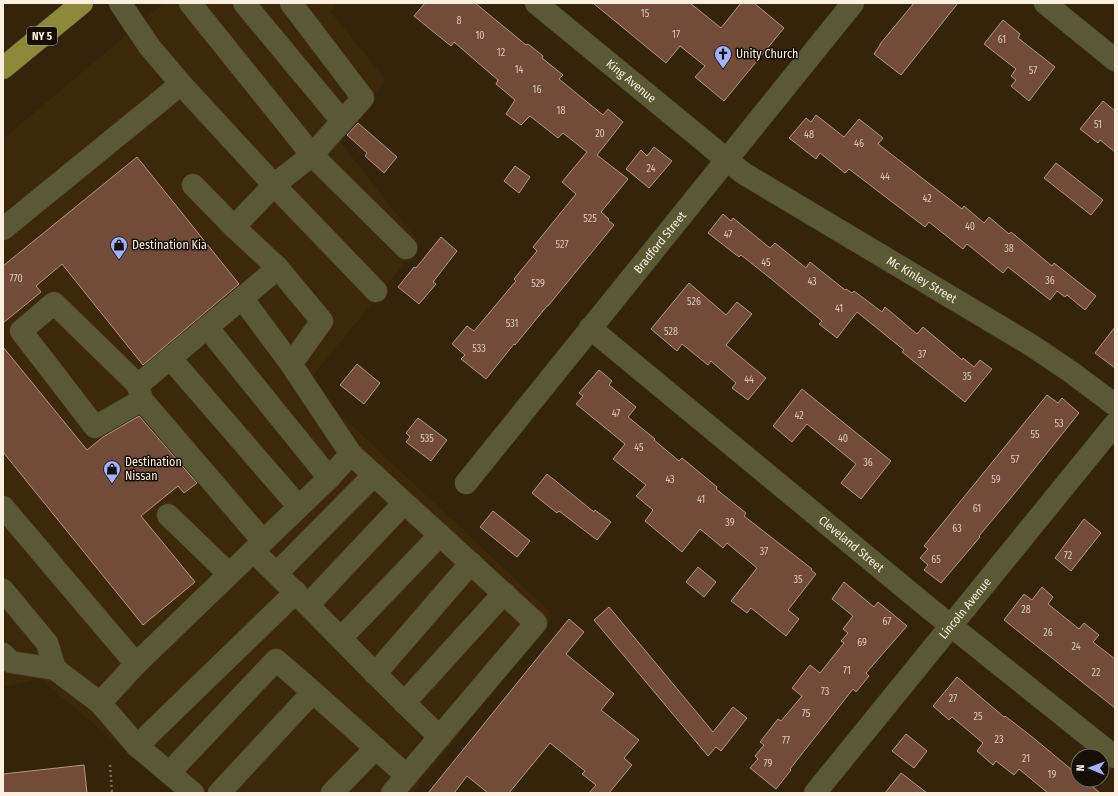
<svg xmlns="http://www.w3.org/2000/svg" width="1118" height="796" font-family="'Fira Sans Condensed',sans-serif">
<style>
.built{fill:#3d2909}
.building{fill:#724b3b;stroke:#b69587}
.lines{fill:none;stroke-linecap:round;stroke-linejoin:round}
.minor-casing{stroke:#50402a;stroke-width:23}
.major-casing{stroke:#50402a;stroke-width:23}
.path{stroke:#7b6c58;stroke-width:2.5;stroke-dasharray:2 3;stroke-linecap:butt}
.minor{stroke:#5a5935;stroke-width:22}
.major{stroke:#8c893b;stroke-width:22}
.labels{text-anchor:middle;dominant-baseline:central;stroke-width:3;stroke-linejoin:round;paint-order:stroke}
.number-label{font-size:10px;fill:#d8c6b8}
.shield{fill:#160f05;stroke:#b6ac9f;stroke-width:1}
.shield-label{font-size:11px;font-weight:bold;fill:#faefe1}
.poi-label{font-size:12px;fill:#faefe1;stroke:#160f05;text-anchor:start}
.street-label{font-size:12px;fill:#faefe1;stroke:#160f05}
</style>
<rect width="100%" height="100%" fill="#34240c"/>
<path class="built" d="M 164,3 L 338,3 L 330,11 L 386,80 L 338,139 L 420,244 L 307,383 L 549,611 L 551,619 L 412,793 L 178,793 L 59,695 L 41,678 L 5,687 L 3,684 L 3,139 Z"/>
<path class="building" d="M 425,3 L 475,3 L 526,45 L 528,44 L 543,56 L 542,58 L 563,75 L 559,79 L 603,115 L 608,109 L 623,122 L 597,155 L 628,179 L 601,212 L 609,219 L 608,220 L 614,225 L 548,306 L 547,306 L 515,345 L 514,344 L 486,379 L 461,359 L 465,355 L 452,344 L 467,326 L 474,331 L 516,281 L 514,279 L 537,251 L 533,247 L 576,194 L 562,182 L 587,152 L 563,133 L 558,138 L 530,116 L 521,125 L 506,114 L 515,100 L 496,84 L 498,80 L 454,42 L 451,46 L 414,16 Z
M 593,3 L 690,3 L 721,28 L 741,3 L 754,3 L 784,28 L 724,101 L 695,77 L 705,66 L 680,46 L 666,63 Z
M 914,3 L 958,3 L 901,75 L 874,54 L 880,45 L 880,44 Z
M 1003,20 L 1020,34 L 1018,38 L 1055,67 L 1029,101 L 1011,86 L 1016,80 L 1011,76 L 1016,69 L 984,44 Z
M 1103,101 L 1115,111 L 1115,152 L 1100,140 L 1098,143 L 1080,129 Z
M 816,115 L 844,137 L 859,119 L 883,138 L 878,144 L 962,209 L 964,206 L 984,223 L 989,217 L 1009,234 L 1011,232 L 1052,266 L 1054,263 L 1096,296 L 1085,310 L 1067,295 L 1065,297 L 1057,291 L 1050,300 L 1008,267 L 1003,273 L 967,244 L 963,249 L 929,222 L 925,227 L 849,169 L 845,173 L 820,153 L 816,159 L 789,138 L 806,118 L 811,122 Z
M 358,123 L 397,157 L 384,173 L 365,156 L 367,153 L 347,135 Z
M 654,147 L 672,161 L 649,188 L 626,169 L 641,150 L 647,156 Z
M 137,157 L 239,284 L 143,365 L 62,264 L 36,286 L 41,292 L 3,323 L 3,266 Z
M 1056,163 L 1103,200 L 1091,215 L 1044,178 Z
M 515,166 L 530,177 L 519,193 L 504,181 Z
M 723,214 L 731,221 L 733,218 L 770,248 L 775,243 L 806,268 L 810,262 L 845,290 L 846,289 L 852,293 L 854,291 L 882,312 L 885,307 L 917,334 L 923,327 L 962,360 L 963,358 L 974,367 L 980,360 L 992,369 L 965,402 L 902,352 L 904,350 L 857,312 L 837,338 L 819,324 L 822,321 L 770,278 L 741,255 L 739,257 L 708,233 Z
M 441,237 L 457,251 L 433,282 L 436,284 L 419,304 L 398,287 L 414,267 L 416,268 Z
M 689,283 L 726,315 L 737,302 L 752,314 L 726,345 L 766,378 L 748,400 L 732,388 L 736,383 L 711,361 L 708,365 L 682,344 L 677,351 L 651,329 Z
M 1115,327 L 1115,368 L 1095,353 Z
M 3,347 L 87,450 L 103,437 L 139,416 L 197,483 L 184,493 L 178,486 L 141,516 L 195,582 L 143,625 L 3,452 Z
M 357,364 L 380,383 L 364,404 L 340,385 Z
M 599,370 L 612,381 L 609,385 L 636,407 L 628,417 L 655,439 L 654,440 L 679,461 L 682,458 L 717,487 L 716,489 L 746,513 L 744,516 L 812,569 L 811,570 L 816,574 L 788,610 L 799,619 L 786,636 L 751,608 L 747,613 L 731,601 L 757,568 L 727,543 L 723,548 L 700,529 L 682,552 L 645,521 L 653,510 L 636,496 L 646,485 L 613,459 L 625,444 L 576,404 L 583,396 L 579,393 Z
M 802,389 L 891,461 L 861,499 L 841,483 L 856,464 L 807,424 L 792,442 L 773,426 Z
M 1047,395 L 1058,403 L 1062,398 L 1079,413 L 1019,488 L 979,536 L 980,537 L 941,583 L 924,570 L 928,565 L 920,558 L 928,549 L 924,546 Z
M 418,418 L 447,440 L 431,461 L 406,442 L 410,437 L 406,433 Z
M 547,474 L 594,512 L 595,510 L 611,522 L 597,540 L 559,511 L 557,513 L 532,493 Z
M 493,511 L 530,541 L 517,557 L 480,527 Z
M 1084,519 L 1101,533 L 1071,571 L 1055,558 Z
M 698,567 L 716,582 L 704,597 L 686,582 Z
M 844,582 L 874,607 L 878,602 L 907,626 L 866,673 L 869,676 L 856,692 L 853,689 L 790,769 L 791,770 L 776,789 L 750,768 L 758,759 L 755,756 L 764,745 L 760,742 L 778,719 L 781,721 L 802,696 L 792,688 L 810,665 L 820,673 L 844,643 L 841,641 L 848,633 L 843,629 L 853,616 L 832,599 Z
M 1042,587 L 1053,597 L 1048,604 L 1079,629 L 1084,623 L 1099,635 L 1093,642 L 1115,659 L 1115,708 L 1004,620 L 1024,594 L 1032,600 Z
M 609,607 L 713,732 L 733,707 L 747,718 L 721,751 L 716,747 L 708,756 L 594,620 Z
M 569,619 L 584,632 L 566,654 L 614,694 L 601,710 L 639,740 L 624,758 L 632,765 L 609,793 L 589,793 L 596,785 L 582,774 L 585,771 L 550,743 L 509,793 L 488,793 L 467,776 L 454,793 L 428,793 Z
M 957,677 L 1004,717 L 1005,716 L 1031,736 L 1078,775 L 1078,780 L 1085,780 L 1100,793 L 1048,793 L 1019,769 L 1014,775 L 996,761 L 993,765 L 977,751 L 983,743 L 952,717 L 949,720 L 933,706 Z
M 906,734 L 927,751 L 914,768 L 892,751 Z
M 84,765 L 87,793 L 3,793 L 3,774 Z
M 901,773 L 927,793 L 885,793 Z"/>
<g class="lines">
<g class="minor-casing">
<g id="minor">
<path d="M 120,3 L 149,46 L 181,84 L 274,185 L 376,291"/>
<path d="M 190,3 L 312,155 L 363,98 L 291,3"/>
<path d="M 244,3 L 342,121"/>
<path id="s1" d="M 536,3 L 743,173 L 1031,345 L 1071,372 L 1115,405"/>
<path d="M 1045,3 L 1115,60"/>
<path d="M 193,185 L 234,227"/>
<path d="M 3,229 L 181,84"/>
<path d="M 242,298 L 291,364"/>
<path d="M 207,327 L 329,478"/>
<path id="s2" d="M 590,328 L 930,609 L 1115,757"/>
<path d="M 170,358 L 298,506"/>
<path d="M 138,385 L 54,303 L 21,331 L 95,427 L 142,400"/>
<path d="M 351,454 L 536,623 L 392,793"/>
<path id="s3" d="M 466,483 L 853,3"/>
<path d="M 3,507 L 136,664 L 329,478 L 351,454 L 291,364 L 322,321 L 278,268 L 234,227 L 274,185 L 312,155 L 406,248"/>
<path d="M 168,515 L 229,574"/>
<path d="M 263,541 L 142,400 L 138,385 L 278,268"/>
<path d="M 253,551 C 317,612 376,677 440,737"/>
<path d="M 277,573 L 374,475"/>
<path d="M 3,590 L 47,643 L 55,669"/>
<path d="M 308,605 L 404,503"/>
<path d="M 341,638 L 440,535"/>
<path d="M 3,654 L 11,662 L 55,669 L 100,703"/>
<path d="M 136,664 L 100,703 L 137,746 L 193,793"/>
<path d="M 375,674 L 471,563"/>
<path d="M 404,703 L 504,593"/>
<path d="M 137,746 L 296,592"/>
<path d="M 169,773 L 276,660 L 313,692"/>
<path d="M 219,793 L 313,692 L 407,776"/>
<path d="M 332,793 L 376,748"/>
<path id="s4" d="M 815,793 L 1115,424"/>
</g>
</g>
<g class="major-casing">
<path id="major" d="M 3,68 L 82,3"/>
</g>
<path class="path" d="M 110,765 L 112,793"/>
<use href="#minor" class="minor"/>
<use href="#major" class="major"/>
</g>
<defs>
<g id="church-pin" transform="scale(0.9)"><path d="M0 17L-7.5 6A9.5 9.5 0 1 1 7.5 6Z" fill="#a5b1fc" stroke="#160f05"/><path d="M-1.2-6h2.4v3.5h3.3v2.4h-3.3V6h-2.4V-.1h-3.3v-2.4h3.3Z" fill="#111"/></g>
<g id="shop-pin" transform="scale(0.9)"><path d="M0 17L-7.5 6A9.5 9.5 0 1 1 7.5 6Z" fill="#a5b1fc" stroke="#160f05"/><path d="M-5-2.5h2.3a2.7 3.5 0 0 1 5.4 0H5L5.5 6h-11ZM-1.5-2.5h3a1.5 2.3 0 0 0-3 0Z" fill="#111"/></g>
</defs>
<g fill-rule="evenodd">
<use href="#church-pin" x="723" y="54"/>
<use href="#shop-pin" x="119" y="245"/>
<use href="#shop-pin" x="112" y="469"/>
</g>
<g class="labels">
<g class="number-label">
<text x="645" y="14">15</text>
<text x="459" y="21">8</text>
<text x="676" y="35">17</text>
<text x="480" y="36">10</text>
<text x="1002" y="40">61</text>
<text x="501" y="53">12</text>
<text x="519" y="70">14</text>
<text x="1033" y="71">57</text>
<text x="537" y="90">16</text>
<text x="561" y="111">18</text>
<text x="1098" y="125">51</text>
<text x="600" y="134">20</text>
<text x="809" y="135">48</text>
<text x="859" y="144">46</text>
<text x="651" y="169">24</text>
<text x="885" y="177">44</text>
<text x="927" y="199">42</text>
<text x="590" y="219">525</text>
<text x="970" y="227">40</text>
<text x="728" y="235">47</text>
<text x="562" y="245">527</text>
<text x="1009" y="249">38</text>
<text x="766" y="263">45</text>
<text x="16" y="279">770</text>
<text x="1050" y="281">36</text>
<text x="812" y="282">43</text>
<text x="538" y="284">529</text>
<text x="694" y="302">526</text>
<text x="839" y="309">41</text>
<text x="512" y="324">531</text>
<text x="671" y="332">528</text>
<text x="479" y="349">533</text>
<text x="922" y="355">37</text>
<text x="967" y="377">35</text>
<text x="749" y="380">44</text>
<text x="616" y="414">47</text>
<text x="799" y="416">42</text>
<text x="1059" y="424">53</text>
<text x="1035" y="435">55</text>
<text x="427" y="439">535</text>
<text x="843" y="439">40</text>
<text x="639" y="448">45</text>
<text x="1015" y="460">57</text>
<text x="868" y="463">36</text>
<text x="670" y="480">43</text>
<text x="996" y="480">59</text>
<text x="701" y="500">41</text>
<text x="977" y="509">61</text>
<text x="730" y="523">39</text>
<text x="957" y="529">63</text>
<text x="764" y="552">37</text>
<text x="1068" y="556">72</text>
<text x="936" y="560">65</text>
<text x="798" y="580">35</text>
<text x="1026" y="610">28</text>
<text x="887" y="622">67</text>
<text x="1048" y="633">26</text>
<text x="862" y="643">69</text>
<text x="1076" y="647">24</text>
<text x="847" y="671">71</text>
<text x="1096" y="673">22</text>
<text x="825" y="692">73</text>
<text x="953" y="699">27</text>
<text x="806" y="714">75</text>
<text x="978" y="717">25</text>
<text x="999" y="740">23</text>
<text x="786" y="741">77</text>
<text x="1026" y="759">21</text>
<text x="768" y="764">79</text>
<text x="1052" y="775">19</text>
</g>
<rect class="shield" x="27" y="27" width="30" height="18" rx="3"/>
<g class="shield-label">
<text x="42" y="36">NY 5</text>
</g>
<g class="poi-label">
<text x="736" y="54">Unity Church</text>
<text x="132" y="245">Destination Kia</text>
<text x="125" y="462">Destination<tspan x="125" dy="14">Nissan</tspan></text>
</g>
<g class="street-label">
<text stroke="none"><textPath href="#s1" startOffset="123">King Avenue</textPath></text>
<text stroke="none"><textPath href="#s3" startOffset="309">Bradford Street</textPath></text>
<text stroke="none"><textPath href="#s1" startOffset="476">Mc Kinley Street</textPath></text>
<text stroke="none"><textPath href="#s2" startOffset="339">Cleveland Street</textPath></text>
<text stroke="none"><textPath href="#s4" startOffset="238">Lincoln Avenue</textPath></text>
</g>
</g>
<rect width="1118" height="796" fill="none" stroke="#faefe1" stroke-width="8"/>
<g transform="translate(1090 768) rotate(271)"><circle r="19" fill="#160f05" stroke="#71695d"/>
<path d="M0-3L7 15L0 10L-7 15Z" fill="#a5b1fc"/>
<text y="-6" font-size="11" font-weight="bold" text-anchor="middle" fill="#faefe1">N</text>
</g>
</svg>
